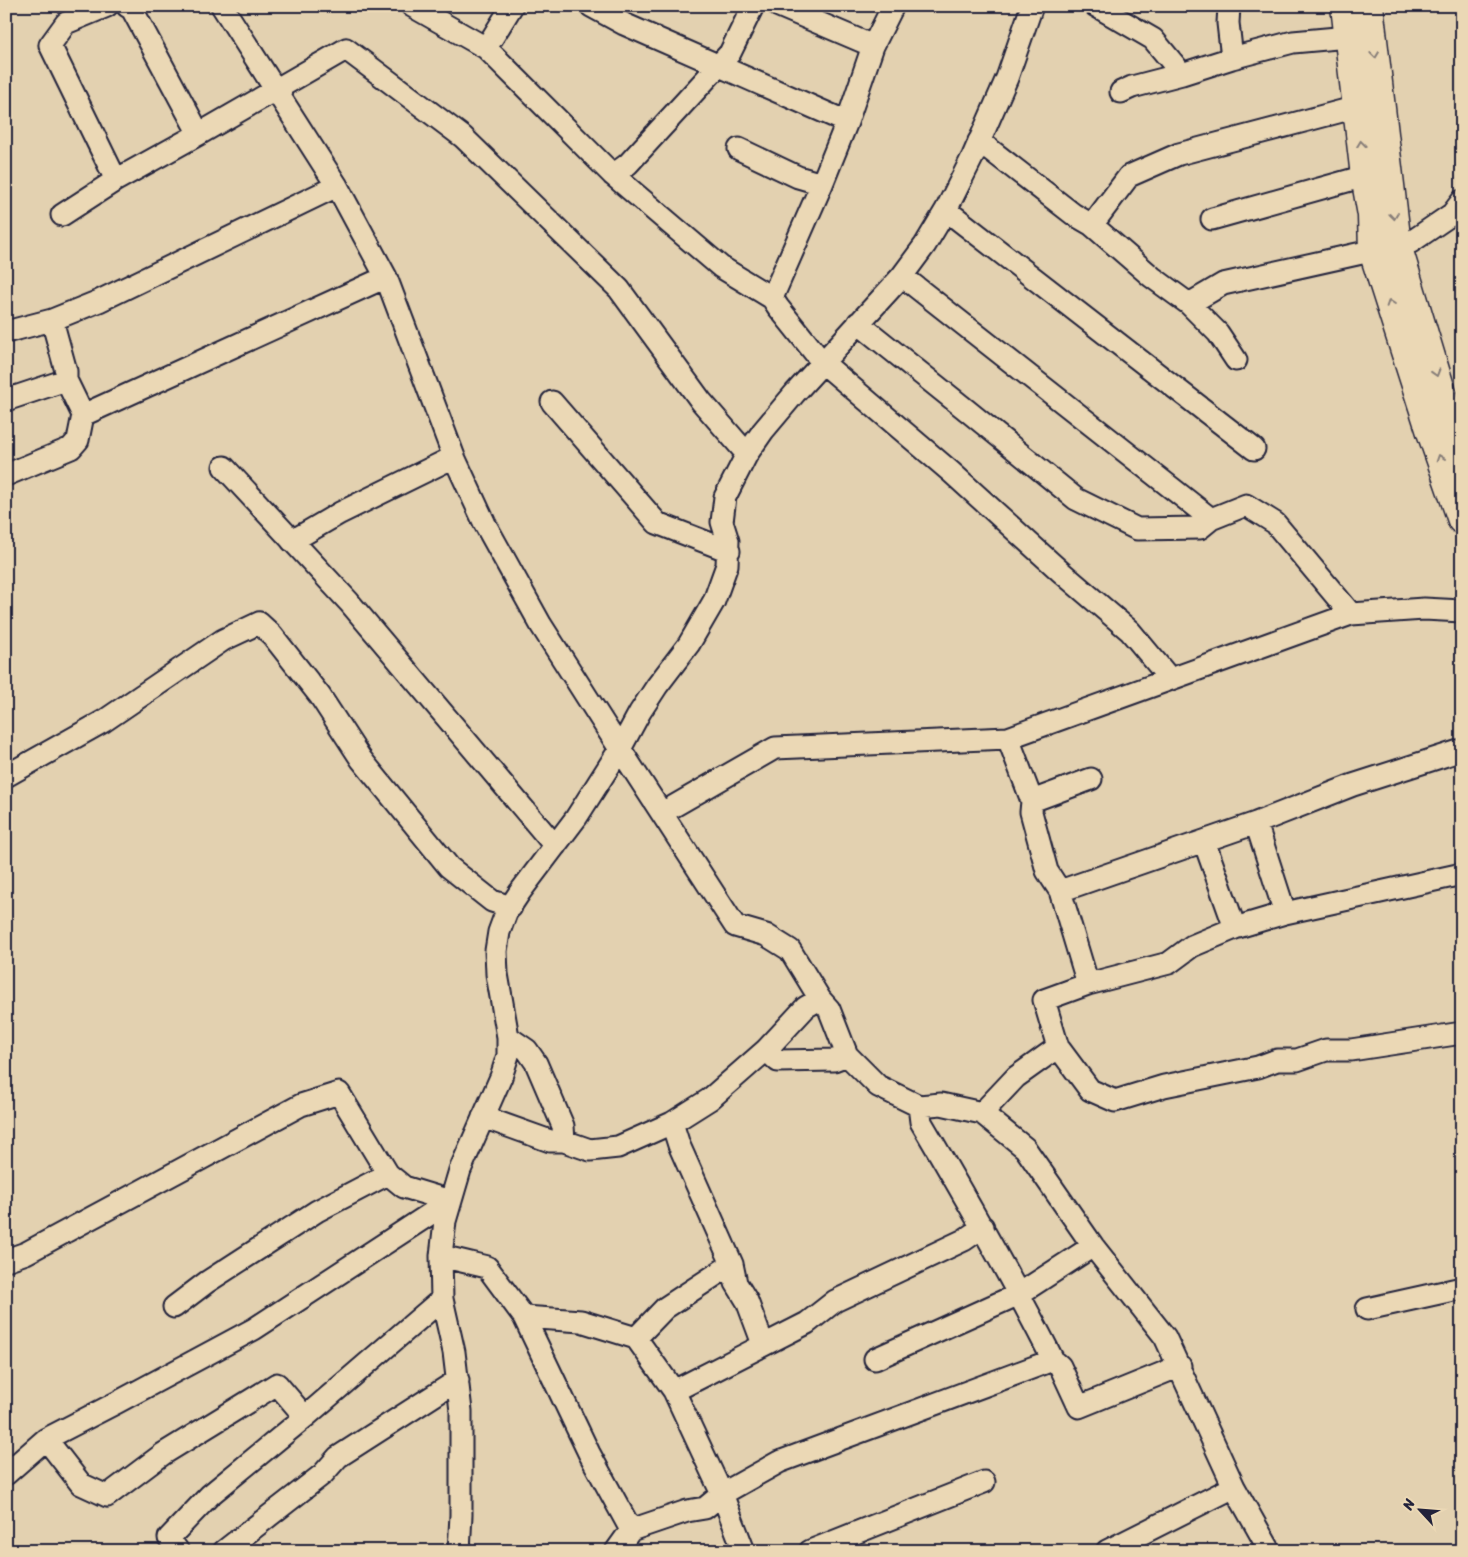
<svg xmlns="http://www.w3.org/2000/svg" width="1468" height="1557" font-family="Sriracha,sans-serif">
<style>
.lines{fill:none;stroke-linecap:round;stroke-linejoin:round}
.minor-casing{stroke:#22223b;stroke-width:25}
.highway-casing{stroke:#22223b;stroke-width:31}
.minor{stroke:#ebd8b5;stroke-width:21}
.highway{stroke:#ebd8b5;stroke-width:28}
.oneway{stroke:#867d78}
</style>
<rect width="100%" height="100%" fill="#e3d1b0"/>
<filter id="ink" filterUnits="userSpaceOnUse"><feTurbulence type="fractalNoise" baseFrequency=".02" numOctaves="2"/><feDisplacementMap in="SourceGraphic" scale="10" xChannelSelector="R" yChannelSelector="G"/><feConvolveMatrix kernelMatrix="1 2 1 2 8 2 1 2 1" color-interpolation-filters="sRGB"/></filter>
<g filter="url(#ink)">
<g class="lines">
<g class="minor-casing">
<path id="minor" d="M 107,6 L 66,23 L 50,45 L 116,180
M 127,6 L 132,9 L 199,134
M 222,6 L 337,186 L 386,277 L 454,457 L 485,524 L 541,625 L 620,749 L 735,926 L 766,935 L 790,950 L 820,999 L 829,1009 L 847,1055 L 878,1086 L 919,1106 L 941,1104 L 982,1113 L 1025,1148 L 1093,1246
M 412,6 L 486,48 L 613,175 L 721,267 L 772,298 L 778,307 L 822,362 L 951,472 L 1060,571 L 1130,631 L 1170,679
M 591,6 L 624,24 L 847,122
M 779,6 L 873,46
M 1096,6 L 1153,39 L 1182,74
M 1229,6 L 1228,23 L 1232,58
M 486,48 L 512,6
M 1121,92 L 1132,87 L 1182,74 L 1232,58 L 1293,42 L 1348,37
M 979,141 L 1073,214 L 1092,225 L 1152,277 L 1189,304 L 1218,333 L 1236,360
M 739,149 L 798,177 L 822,184
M 613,175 L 628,164 L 730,53 L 753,6
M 946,210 L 1254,449
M 62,215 L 116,180 L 199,134 L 346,49 L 463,137 L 619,289 L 701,401 L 747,454
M 1212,219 L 1365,176
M 1092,225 L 1129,176 L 1179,154 L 1357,107
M 902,276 L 1211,519
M 772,298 L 822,184 L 847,122 L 873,46 L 893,6
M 1189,304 L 1223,284 L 1411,242 L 1452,214 L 1462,201
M 858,323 L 969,412 L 1076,499 L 1137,529 L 1200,528 L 1211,519 L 1246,505 L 1275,523 L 1351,614
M 6,332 L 52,320 L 99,301 L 337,186
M 6,400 L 66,380
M 552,402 L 657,523 L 729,551
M 83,415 L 386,277
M 224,467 L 349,602 L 555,846
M 6,475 L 71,448 L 78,440 L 83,415 L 66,380 L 66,371 L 52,320
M 292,541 L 340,513 L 454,457
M 1008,738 L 1032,801 L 1031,812 L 1047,871 L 1060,891 L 1088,984
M 1462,750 L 1353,785 L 1256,823 L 1204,841 L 1235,928 L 1285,913 L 1462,874
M 6,776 L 104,721 L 223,640 L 259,623 L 272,635 L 320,696 L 361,759 L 449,867 L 492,901 L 511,907
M 1032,801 L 1091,779
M 662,813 L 775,748 L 1008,738 L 1351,614 L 1424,609 L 1462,611
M 1256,823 L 1285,913
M 1060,891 L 1204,841
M 1235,928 L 1192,946 L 1169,963 L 1088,984 L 1044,1000 L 1058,1047 L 1090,1090 L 1115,1101 L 1164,1086 L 1258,1067 L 1277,1060 L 1297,1060 L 1326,1050 L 1351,1050 L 1462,1033
M 508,1037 L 527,1050 L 536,1063 L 563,1126 L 564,1141
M 766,1050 L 778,1061 L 834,1060 L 847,1055
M 919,1106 L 921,1122 C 967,1200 1012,1279 1053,1360 L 1060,1366 L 1079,1407 L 1180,1366
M 982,1113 L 1016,1077 L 1058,1047
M 483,1117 L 550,1141 L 564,1141 L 590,1150 L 618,1147 L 672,1123 L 710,1099 L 766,1050 L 806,1007 L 820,999
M 672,1123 L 679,1145 L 732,1264 L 736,1283 L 747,1301 L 763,1344
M 441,1256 L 487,1267 L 524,1317 L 589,1453 L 631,1530
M 6,1260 L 26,1253 L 301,1105 L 339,1093 L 388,1174 L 404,1187 L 450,1201
M 174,1307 L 207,1282 L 317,1211 L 388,1174
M 1367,1309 L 1462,1288
M 524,1317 L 581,1321 L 636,1338 L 674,1391 L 722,1494 L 744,1551
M 636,1338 L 665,1308 L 732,1264
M 875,1359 L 1019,1294 L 1093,1246 L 1165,1337 L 1234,1487 L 1270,1551
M 674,1391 L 807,1323 L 835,1301 L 964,1240 L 983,1227
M 46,1439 L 81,1484 L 107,1496 L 163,1454 L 277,1384 L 305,1417
M 6,1474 L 46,1439 L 116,1403 L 254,1329 L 450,1201
M 178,1551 L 169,1538 L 210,1495 L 305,1417 L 442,1299
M 224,1551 L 323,1474 L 338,1457 L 458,1380
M 459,1551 L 461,1515 L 461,1411 L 454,1352 L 442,1299 L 441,1256 L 445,1221 L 460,1170 L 501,1077 L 508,1055 L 508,1037 L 497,974 L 496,951 L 499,932 L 506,913 L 520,892 L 576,818 L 620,749 L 640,712 L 657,686 L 689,644 L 714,601 L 727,565 L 728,541 L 722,522 L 725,497 L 747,454 L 763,431 L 795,393 L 902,276 L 925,245 L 946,210 L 973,156 L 1007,78 L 1032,6
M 616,1551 L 631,1530 L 687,1511 L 705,1508 L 722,1494 L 779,1462 L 1053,1360
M 810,1551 L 984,1482
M 1107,1551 L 1234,1487"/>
</g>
<g class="highway-casing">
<path id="highway" d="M 1345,6 L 1365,176 L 1372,215 L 1373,251 L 1430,429 L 1462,520
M 1369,6 L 1397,245 L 1451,423 L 1462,453"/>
</g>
<use href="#minor" class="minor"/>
<use href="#highway" class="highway"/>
</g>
<defs><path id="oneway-chevron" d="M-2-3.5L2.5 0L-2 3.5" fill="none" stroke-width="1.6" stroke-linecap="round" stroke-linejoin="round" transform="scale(1.25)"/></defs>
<g class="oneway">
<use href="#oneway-chevron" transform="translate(1375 55) rotate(83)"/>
<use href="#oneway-chevron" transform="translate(1361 144) rotate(-97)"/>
<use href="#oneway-chevron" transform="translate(1394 216) rotate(83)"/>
<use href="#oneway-chevron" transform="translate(1390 303) rotate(-108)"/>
<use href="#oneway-chevron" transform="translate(1436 373) rotate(73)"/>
<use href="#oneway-chevron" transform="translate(1440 458) rotate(-109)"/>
</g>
</g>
<rect width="1468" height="1557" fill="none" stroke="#ebd8b5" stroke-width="25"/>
<rect x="12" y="12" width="1443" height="1532" fill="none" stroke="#22223b" stroke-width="2" filter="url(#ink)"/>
<g transform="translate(1420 1510) rotate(296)" stroke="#ebd8b5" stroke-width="4" paint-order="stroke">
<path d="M0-4L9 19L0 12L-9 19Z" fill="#22223b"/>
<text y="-8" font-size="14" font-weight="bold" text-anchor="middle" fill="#22223b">N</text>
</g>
</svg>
